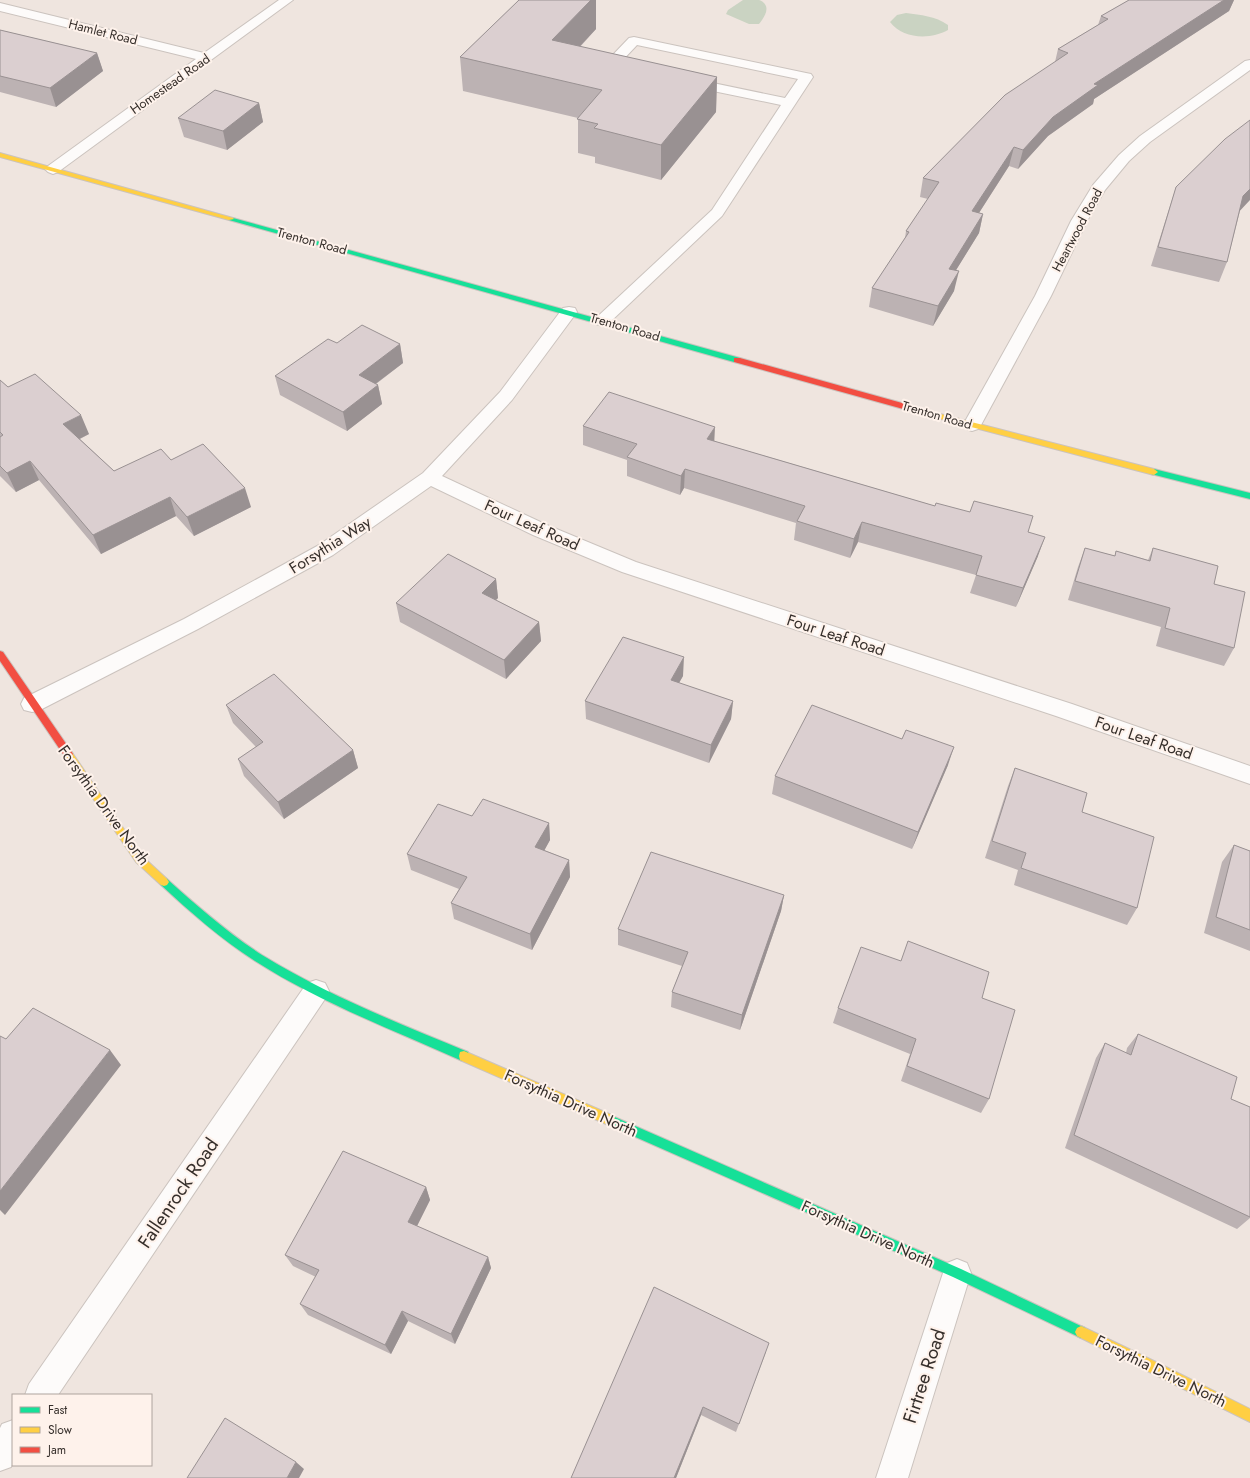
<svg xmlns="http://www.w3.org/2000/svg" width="1250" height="1478" font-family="Jost,sans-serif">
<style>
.green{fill:#cad3c2}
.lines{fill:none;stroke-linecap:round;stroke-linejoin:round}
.lane-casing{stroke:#cbc3be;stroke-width:2}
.street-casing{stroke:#cbc3be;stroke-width:2}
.fast-casing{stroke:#cbc3be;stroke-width:2}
.slow-casing{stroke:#cbc3be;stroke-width:2}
.jam-casing{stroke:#cbc3be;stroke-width:2}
.lane{fill:#fdfbfa;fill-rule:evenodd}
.street{fill:#fdfbfa;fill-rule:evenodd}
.fast{fill:#16e098;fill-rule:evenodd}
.slow{fill:#ffcf43;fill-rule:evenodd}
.jam{fill:#f24e42;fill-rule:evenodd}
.wall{fill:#bcb2b3}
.shaded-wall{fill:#999192}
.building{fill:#dbcfd0;stroke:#999192}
.labels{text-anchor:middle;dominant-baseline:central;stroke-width:4;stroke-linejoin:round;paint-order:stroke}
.far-street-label{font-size:13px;fill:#362f2b;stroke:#fef2eb}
.street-label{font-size:16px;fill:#362f2b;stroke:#fef2eb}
.near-street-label{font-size:19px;fill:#362f2b;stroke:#fef2eb}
</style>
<rect width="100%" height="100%" fill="#efe5df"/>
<path class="green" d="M 743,0 C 748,0 755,0 759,0 C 773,5 764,18 759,24 L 749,24 L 726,14 L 728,10 Z
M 906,13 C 921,15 935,16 948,25 L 948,30 C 930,40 903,39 890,22 L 897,15 Z"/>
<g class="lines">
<g class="lane-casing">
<path id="lane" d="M 634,37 L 806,73 L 811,74 L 813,77 L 722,216 L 608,324 L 602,326 L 596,324 L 594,321 L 596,318 L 712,210 L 781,105 L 684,85 L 682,82 L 684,79 L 689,78 L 785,98 L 798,79 L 637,45 L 620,63 L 632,65 L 634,68 L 632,71 L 627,72 L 606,68 L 604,65 L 606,62 L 629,38 Z"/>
</g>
<g class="street-casing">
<path id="street" d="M 279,0 L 293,0 L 58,172 L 53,174 L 48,172 L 45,169 L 48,166 L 196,59 L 0,11 L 0,3 L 204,53 Z
M 1250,60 L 1250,70 L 1150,142 L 1129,161 L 1105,190 L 1087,221 L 1051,296 L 981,425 L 978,429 L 972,431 L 966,429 L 963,425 L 1035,296 L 1071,221 L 1093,185 L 1119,155 L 1140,136 L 1245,61 Z
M 569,307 L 575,308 L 577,312 L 512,400 L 442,476 L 547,525 L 636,562 L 1072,704 L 1250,766 L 1250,784 L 1056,716 L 622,572 L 533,535 L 431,486 L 333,555 L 198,629 L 40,710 L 32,712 L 24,710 L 21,704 L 24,698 L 184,619 L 319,545 L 423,473 L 500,392 L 563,308 Z
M 316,980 L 325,983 L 329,991 L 325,999 L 58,1395 L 25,1395 L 29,1384 L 307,983 Z
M 957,1259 L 967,1263 L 971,1273 L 908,1478 L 876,1478 L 943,1273 L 947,1263 Z
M 13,1420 L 13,1463 L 11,1467 L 0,1471 L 0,1428 L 2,1424 Z"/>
</g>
<g class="fast-casing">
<path id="fast" d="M 229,218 L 233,218 L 740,358 L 741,360 L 740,362 L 734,362 L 229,220 Z
M 1154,469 L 1250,493 L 1250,499 L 1151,474 L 1150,472 Z
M 164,878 L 167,879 C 197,906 228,933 262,955 C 327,995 398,1023 468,1052 L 469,1056 L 468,1060 L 464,1061 L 460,1060 C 391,1029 319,1002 255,961 C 221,939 190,912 161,885 L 159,882 L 161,879 Z
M 610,1115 L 961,1269 L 1085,1328 L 1087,1332 L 1085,1336 L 1081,1338 L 1077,1336 L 953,1277 L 606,1124 L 605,1120 L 606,1116 Z"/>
</g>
<g class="slow-casing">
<path id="slow" d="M 0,153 L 233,218 L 234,219 L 229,220 L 0,157 Z
M 914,408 L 917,408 L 1154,469 L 1158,472 L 1154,475 L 914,412 Z
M 68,750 L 71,751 L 142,856 L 167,879 L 169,882 L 167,885 L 164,886 L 161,885 L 136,862 L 65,757 L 63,754 L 65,751 Z
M 464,1051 L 614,1116 L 615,1120 L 614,1124 L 610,1125 L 606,1124 L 460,1060 L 459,1056 L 460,1052 Z
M 1081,1326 L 1158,1363 L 1250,1409 L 1250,1422 L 1077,1336 L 1075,1332 L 1077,1328 Z"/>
</g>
<g class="jam-casing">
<path id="jam" d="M 734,358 L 740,358 L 920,408 L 921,410 L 917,412 L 914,412 L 734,362 Z
M 0,651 L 3,652 L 71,751 L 73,754 L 71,757 L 65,757 L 0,661 Z"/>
</g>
<use href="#lane" class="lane"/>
<use href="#street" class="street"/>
<use href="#fast" class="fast"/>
<use href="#slow" class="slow"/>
<use href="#jam" class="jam"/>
</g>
<path class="wall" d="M 519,0 L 596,0 L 596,29 L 580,47 L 717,77 L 716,112 L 661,180 L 595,163 L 595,157 L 578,153 L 578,118 L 463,91 L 460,57 Z
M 1129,0 L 1234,0 L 1229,11 L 1094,99 L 1093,104 L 1048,136 L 1018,169 L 1009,166 L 979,213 L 983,214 L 979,233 L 956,270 L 954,291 L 933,326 L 869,307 L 872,288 L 905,238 L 906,231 L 928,199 L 920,197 L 923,178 L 1055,62 L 1058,49 L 1098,25 L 1101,16 Z
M 0,30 L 97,53 L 103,71 L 56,107 L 0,92 Z
M 259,103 L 263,122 L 227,150 L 184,137 L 178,118 Z
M 1176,187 L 1240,211 L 1227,262 L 1219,282 L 1151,266 L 1170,206 Z
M 337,343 L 400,344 L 403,363 L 376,384 L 378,385 L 382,404 L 347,431 L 280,395 L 275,376 Z
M 0,380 L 8,387 L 89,434 L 80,439 L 114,471 L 171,460 L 251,507 L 194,536 L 176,516 L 101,554 L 39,480 L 16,492 L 0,476 Z
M 583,426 L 714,441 L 935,506 L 1028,532 L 1038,556 L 1016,607 L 970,593 L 976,575 L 858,542 L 850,558 L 794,540 L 796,523 L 684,488 L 680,495 L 627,476 L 627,460 L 583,445 Z
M 1085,548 L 1115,556 L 1116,551 L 1148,560 L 1153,548 L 1214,584 L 1234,648 L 1224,666 L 1156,646 L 1161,627 L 1068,600 L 1078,567 Z
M 496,579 L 498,598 L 496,600 L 539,622 L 541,641 L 506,679 L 400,622 L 396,603 Z
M 683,676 L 679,683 L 733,701 L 731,719 L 709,763 L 586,719 L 585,701 Z
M 226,705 L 353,750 L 358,768 L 284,819 L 244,776 L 238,759 L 256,747 L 233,723 Z
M 948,765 L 912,849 L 772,794 L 775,776 Z
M 1015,768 L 1082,812 L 1137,908 L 1127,925 L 1014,885 L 1018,870 L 985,858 L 1008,786 Z
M 472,816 L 549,823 L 550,840 L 544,850 L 569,860 L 570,877 L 532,950 L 454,919 L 451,903 L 459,889 L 411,870 L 407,854 Z
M 1234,845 L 1250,851 L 1250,951 L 1204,933 L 1222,862 Z
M 784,895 L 781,911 L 740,1030 L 671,1007 L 672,992 L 682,966 L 618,945 L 618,929 Z
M 982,998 L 989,1099 L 981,1113 L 901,1081 L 910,1054 L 833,1023 L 838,1008 Z
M 1138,1034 L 1231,1099 L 1250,1107 L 1250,1218 L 1237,1229 L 1065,1148 L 1096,1058 L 1105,1043 L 1126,1053 L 1127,1048 Z
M 426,1187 L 430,1200 L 417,1226 L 488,1257 L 491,1268 L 455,1344 L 408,1321 L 391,1354 L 308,1315 L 300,1304 L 316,1277 L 293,1266 L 285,1255 Z
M 766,1352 L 736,1432 L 701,1415 L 676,1478 L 571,1478 Z"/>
<path class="shaded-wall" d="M 591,0 L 596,0 L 596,29 L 554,74 L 552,40 Z
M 1224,0 L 1234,0 L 1229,11 L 1094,99 L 1093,104 L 1048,136 L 1018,169 L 1023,150 L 1053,117 L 1094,84 Z
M 97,53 L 103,71 L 56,107 L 50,88 Z
M 717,77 L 716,112 L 661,180 L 661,145 Z
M 259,103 L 263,122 L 227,150 L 223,131 Z
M 1014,147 L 1009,166 L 968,230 L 972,211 Z
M 1250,189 L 1250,200 L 1236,215 L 1243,196 Z
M 983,214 L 979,233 L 945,288 L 949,269 Z
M 959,271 L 954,291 L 933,326 L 938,306 Z
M 400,344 L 403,363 L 362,394 L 359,375 Z
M 378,385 L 382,404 L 347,431 L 343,412 Z
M 81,415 L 89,434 L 71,443 L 63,424 Z
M 715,427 L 714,447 L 707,439 Z
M 30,461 L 39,480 L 16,492 L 7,473 Z
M 685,469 L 684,488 L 680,495 L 681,476 Z
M 245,488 L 251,507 L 194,536 L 187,517 Z
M 170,497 L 176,516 L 101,554 L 93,535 Z
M 862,522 L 858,542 L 850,558 L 854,539 Z
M 1045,537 L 1038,556 L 1016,607 L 1023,588 Z
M 496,579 L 498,598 L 484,611 L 482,593 Z
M 539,622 L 541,641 L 506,679 L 504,660 Z
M 684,657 L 683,676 L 670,698 L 671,680 Z
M 733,701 L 731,719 L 709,763 L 711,745 Z
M 954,747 L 948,765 L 912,849 L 918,832 Z
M 353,750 L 358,768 L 284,819 L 278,802 Z
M 549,823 L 550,840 L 537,864 L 535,847 Z
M 569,860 L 570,877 L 532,950 L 530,934 Z
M 784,895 L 781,911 L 740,1030 L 742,1015 Z
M 110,1050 L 121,1065 L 5,1215 L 0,1210 L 0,1191 Z
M 426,1187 L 430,1200 L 413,1234 L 408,1222 Z
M 488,1257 L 491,1268 L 455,1344 L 451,1334 Z
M 402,1311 L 408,1321 L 391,1354 L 385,1345 Z
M 703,1407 L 701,1415 L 676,1478 L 674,1478 Z
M 296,1462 L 304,1469 L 299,1478 L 287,1478 Z"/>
<path class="building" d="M 519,0 L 591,0 L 552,40 L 717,77 L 661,145 L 594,128 L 598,124 L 577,119 L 602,90 L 460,57 Z
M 1129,0 L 1224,0 L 1094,84 L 1098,85 L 1053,117 L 1023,150 L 1014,147 L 972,211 L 983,214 L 949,269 L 959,271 L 938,306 L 872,288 L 909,232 L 906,231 L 939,182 L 923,178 L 1005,95 L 1068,53 L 1058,49 L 1108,19 L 1101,16 Z
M 0,30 L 97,53 L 50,88 L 0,76 Z
M 215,90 L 259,103 L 223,131 L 178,118 Z
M 1250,120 L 1250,189 L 1243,196 L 1227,262 L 1158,247 L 1176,187 L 1225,139 Z
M 362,325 L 400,344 L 359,375 L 378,385 L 343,412 L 275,376 L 328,339 L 337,343 Z
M 35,374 L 81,415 L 63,424 L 114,471 L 161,449 L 171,460 L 203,444 L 245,488 L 187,517 L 170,497 L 93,535 L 30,461 L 7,473 L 0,466 L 0,437 L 3,435 L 0,432 L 0,380 L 8,387 Z
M 609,392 L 715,427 L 707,439 L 935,506 L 936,503 L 970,512 L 974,501 L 1033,516 L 1028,532 L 1045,537 L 1023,588 L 976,575 L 982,556 L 862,522 L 854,539 L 797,521 L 805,506 L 685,469 L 681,476 L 627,457 L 637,444 L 583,426 Z
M 1085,548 L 1115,556 L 1116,551 L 1150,561 L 1153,548 L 1218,566 L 1214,584 L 1245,592 L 1234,648 L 1165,628 L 1170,608 L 1075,581 Z
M 448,554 L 496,579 L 482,593 L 539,622 L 504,660 L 396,603 Z
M 623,637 L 684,657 L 671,680 L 733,701 L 711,745 L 585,701 Z
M 274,674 L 353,750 L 278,802 L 238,759 L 263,742 L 226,705 Z
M 812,705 L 902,739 L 906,730 L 954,747 L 918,832 L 775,776 Z
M 1015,768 L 1087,793 L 1082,812 L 1154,837 L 1137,908 L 1021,868 L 1026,853 L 992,841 Z
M 483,799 L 549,823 L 535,847 L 569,860 L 530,934 L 451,903 L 467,877 L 407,854 L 438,804 L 472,816 Z
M 1234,845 L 1250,851 L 1250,930 L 1216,917 Z
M 651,852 L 784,895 L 742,1015 L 672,992 L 688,952 L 618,929 Z
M 908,941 L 989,972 L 982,998 L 1015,1010 L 989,1099 L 907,1066 L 916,1039 L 838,1008 L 861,947 L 901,961 Z
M 33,1008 L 110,1050 L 0,1191 L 0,1036 L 6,1039 Z
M 1138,1034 L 1237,1077 L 1231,1099 L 1250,1107 L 1250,1217 L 1074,1135 L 1105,1043 L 1131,1055 Z
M 343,1151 L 426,1187 L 408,1222 L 488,1257 L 451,1334 L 402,1311 L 385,1345 L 300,1304 L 319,1270 L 285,1255 Z
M 654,1287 L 769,1343 L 739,1424 L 703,1407 L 674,1478 L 571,1478 Z
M 225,1418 L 296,1462 L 287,1478 L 187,1478 Z"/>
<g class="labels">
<g class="far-street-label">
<text transform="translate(103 32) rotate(14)">Hamlet Road</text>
<text transform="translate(170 84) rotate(-35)">Homestead Road</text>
<text transform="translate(1077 230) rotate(-62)">Heartwood Road</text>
<text transform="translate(312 241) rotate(15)">Trenton Road</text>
<text transform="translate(625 327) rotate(16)">Trenton Road</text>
<text transform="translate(937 415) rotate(16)">Trenton Road</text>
</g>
<g class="street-label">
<text transform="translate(532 525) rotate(24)">Four Leaf Road</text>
<text transform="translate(330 545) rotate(-32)">Forsythia Way</text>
<text transform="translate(836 635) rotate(18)">Four Leaf Road</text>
<text transform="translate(1144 738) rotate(19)">Four Leaf Road</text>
<text transform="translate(104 805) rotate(54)">Forsythia Drive North</text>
<text transform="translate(571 1103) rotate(24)">Forsythia Drive North</text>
<text transform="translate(868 1234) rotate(24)">Forsythia Drive North</text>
<text transform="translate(1161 1371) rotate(26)">Forsythia Drive North</text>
</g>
<g class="near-street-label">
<text transform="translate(178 1193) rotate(-56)">Fallenrock Road</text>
<text transform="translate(924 1376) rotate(-72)">Firtree Road</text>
</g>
</g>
<rect x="12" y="1394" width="140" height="72" fill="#fef2eb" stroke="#aea49e"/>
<rect x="20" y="1407" width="20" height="6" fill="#16e098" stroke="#aea49e"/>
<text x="48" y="1414" font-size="12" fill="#362f2b">Fast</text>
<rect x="20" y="1427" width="20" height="6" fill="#ffcf43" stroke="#aea49e"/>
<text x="48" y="1434" font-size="12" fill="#362f2b">Slow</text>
<rect x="20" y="1447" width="20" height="6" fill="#f24e42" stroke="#aea49e"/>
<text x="48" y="1454" font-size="12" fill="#362f2b">Jam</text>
</svg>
